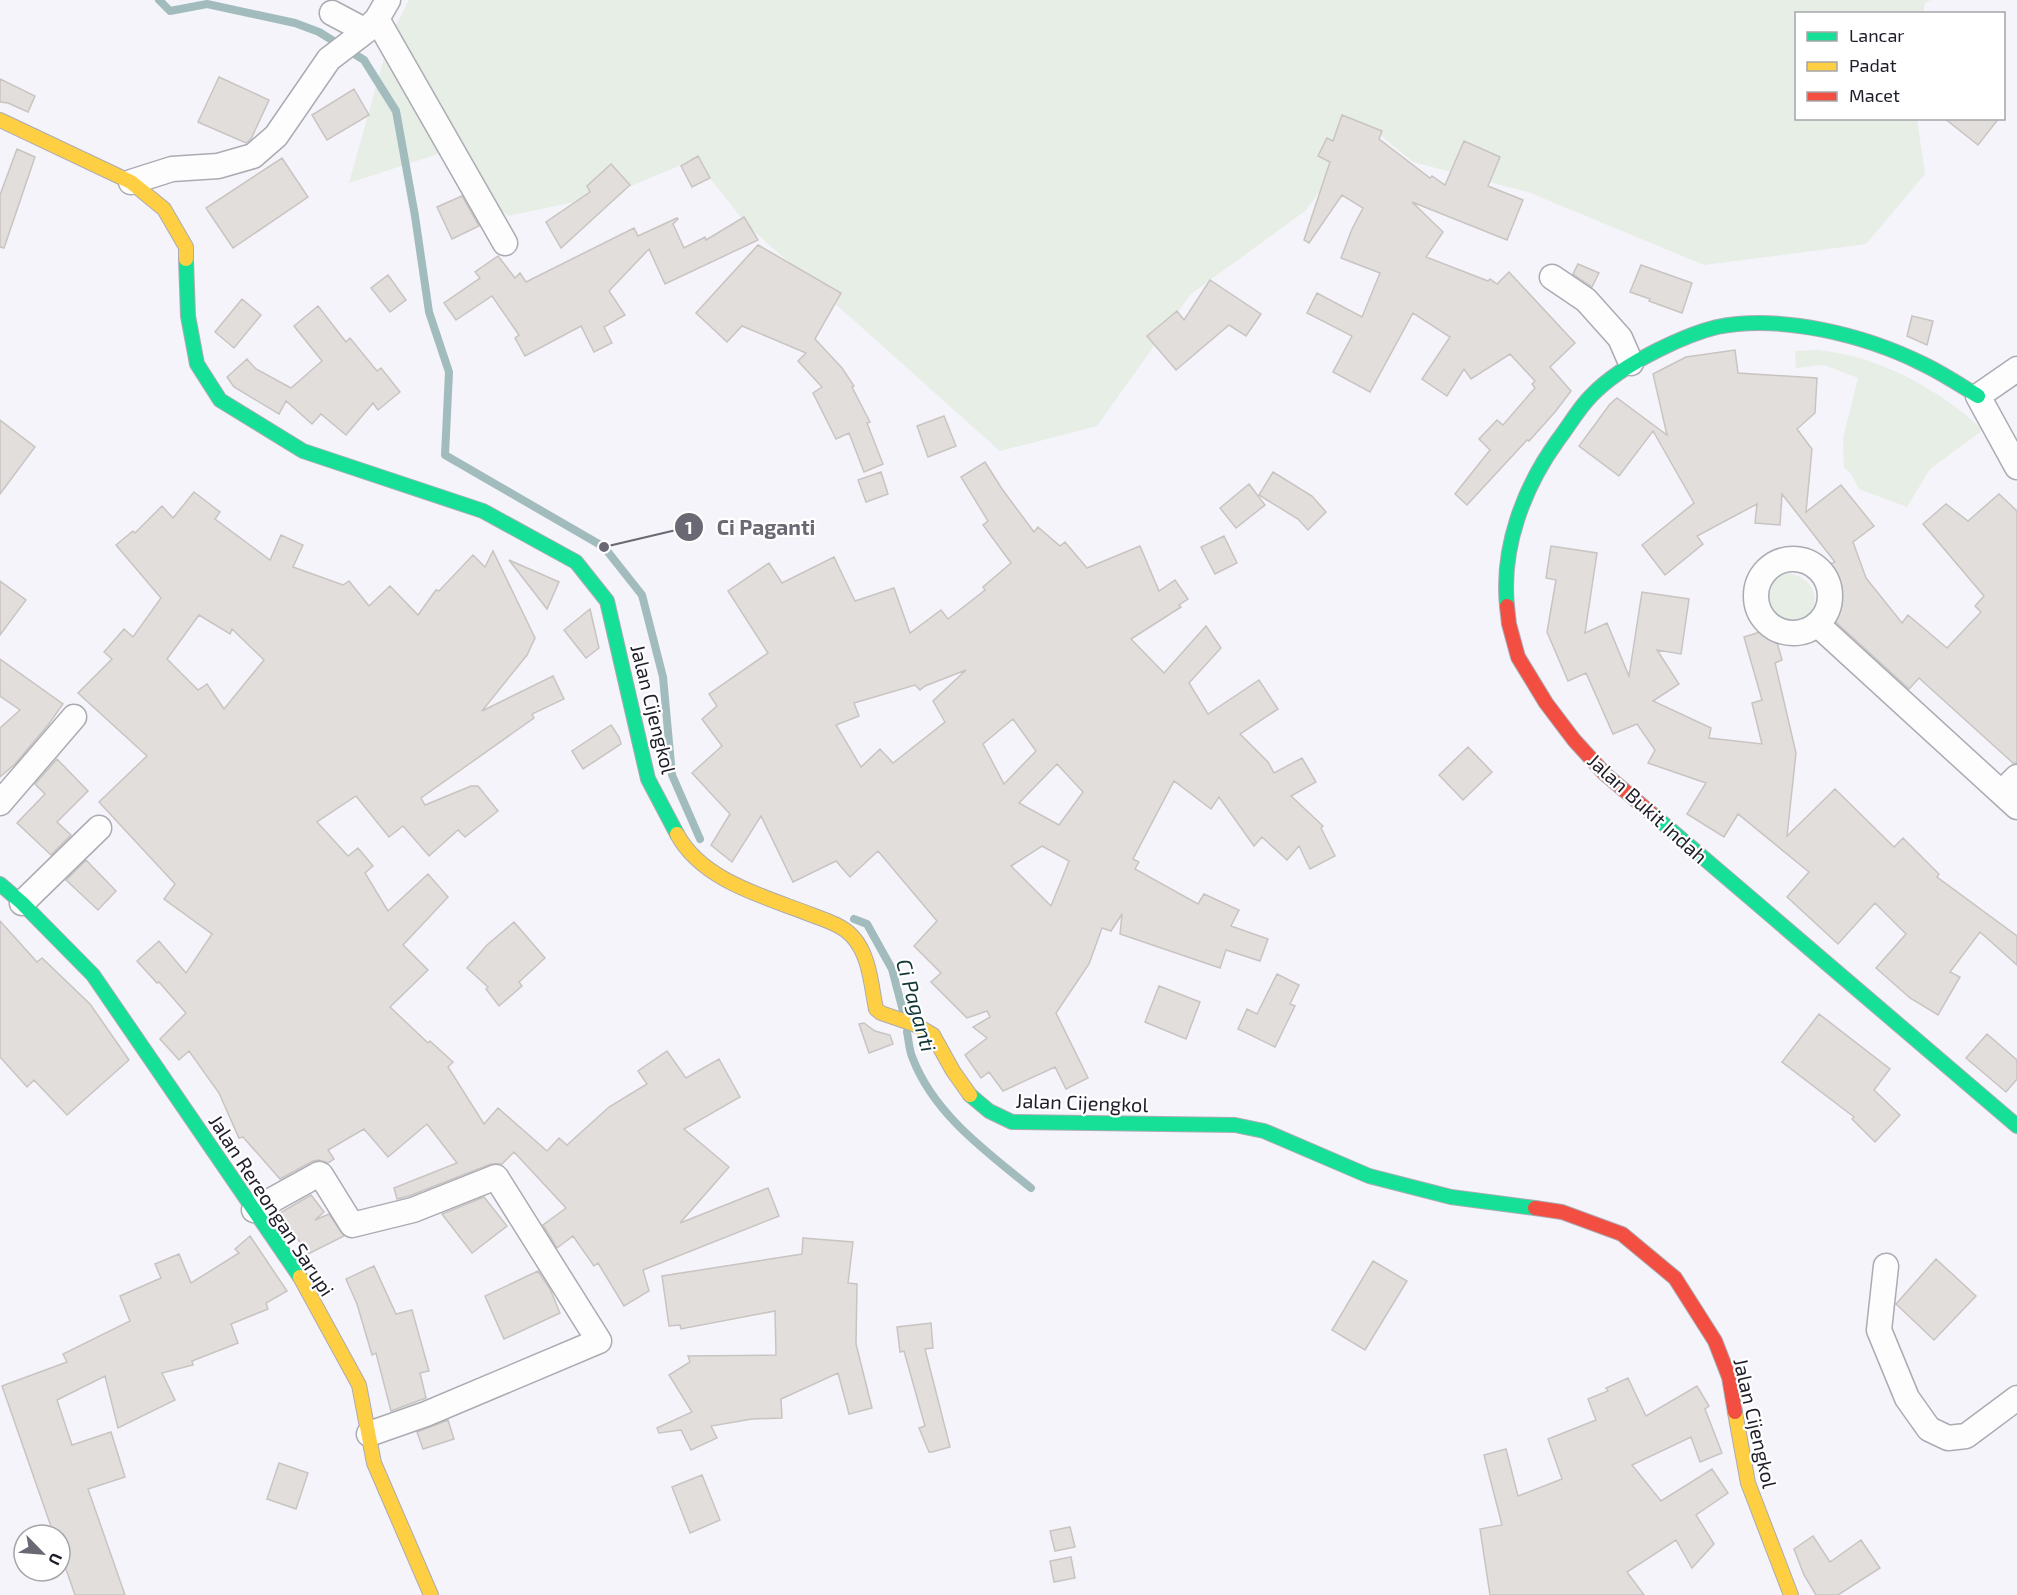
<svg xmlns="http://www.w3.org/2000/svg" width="2017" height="1595" font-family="'Exo 2',sans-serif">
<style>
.green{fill:#e6eee5}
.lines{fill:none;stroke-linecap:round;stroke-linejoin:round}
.stream{stroke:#a2bcbe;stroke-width:8}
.building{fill:#e2dedc;stroke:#c9c4c2;stroke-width:1.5;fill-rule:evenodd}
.street-casing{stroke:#ababb3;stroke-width:27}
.fast-casing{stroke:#ababb3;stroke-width:16}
.slow-casing{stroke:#ababb3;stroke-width:16}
.jam-casing{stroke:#ababb3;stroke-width:16}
.street{stroke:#fdfdfe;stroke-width:24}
.fast{stroke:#16e098;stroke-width:14}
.slow{stroke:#ffcf43;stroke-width:14}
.jam{stroke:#f24e42;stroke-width:14}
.labels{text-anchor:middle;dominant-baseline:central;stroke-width:4.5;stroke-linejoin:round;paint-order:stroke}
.street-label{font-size:20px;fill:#1f1d29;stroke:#fff}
.water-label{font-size:21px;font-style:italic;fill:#103637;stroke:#fff}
.leader{fill:none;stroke:#6a6872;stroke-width:2}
.callout-dot{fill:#6a6872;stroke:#fff;stroke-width:2}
.mark-label{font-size:18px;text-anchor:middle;font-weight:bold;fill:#fff}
.callout-label{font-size:21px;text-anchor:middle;font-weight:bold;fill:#6a6872;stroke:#fff;stroke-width:4.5;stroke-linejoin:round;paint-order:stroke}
</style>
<rect width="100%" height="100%" fill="#f4f4fa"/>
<path class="green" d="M 409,0 L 1931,0 L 1925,3 L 1923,13 L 1796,14 L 1796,118 L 1917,119 L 1925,174 L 1866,244 L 1704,265 L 1528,192 L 1413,162 L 1369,126 L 1305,211 L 1191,294 L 1097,426 L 1000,451 L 747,225 L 695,159 L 612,194 L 508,216 L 438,154 L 349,183 L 390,37 Z
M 1816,350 C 1877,355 1939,389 1983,430 L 1930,469 L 1907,507 L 1859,489 L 1850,472 L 1844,468 L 1843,438 L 1858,378 L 1824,365 L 1796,368 L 1795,351 Z
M 1787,573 C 1832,581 1816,631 1785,623 C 1780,622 1774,618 1768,616 L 1766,605 L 1775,578 Z"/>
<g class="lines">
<path class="stream" d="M 159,0 L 170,11 L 207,4 L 295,23 L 319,32 L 364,60 L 396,111 L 415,216 L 429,312 L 449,372 L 445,455 L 604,547 L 642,595 L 663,677 L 672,775 L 700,839
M 854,919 L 867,924 L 892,969 L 903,1011
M 907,1032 C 909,1041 909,1051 913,1059 C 934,1114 987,1152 1031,1188"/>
</g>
<path class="building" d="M 219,77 L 269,100 L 251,139 L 246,143 L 198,122 Z
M 0,79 L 35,96 L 28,112 L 8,103 L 0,102 Z
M 354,89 L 369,115 L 327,140 L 312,115 Z
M 1342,115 L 1382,131 L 1379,139 L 1430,178 L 1432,176 L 1445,185 L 1464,141 L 1500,157 L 1488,186 L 1523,200 L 1507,240 L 1412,202 L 1443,232 L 1426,257 L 1488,281 L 1490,279 L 1497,284 L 1509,272 L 1575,343 L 1550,367 L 1571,391 L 1555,412 L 1529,441 L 1527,440 L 1467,505 L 1455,494 L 1490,450 L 1479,439 L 1497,420 L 1503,425 L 1535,388 L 1532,384 L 1535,381 L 1510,354 L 1471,379 L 1464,369 L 1447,396 L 1422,379 L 1450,337 L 1413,313 L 1370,392 L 1333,372 L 1352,336 L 1307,313 L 1317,293 L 1362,317 L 1380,273 L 1341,258 L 1352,229 L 1363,208 L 1342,195 L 1309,243 L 1304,240 L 1330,162 L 1318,156 L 1327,138 L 1333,141 Z
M 1944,118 L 1999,118 L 1978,145 Z
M 17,149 L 35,157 L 4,248 L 0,247 L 0,195 Z
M 698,156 L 710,178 L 692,187 L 681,166 Z
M 282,158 L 308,197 L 233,248 L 206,208 Z
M 611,164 L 630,185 L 561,248 L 546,222 L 590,192 L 587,186 Z
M 462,196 L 479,226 L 452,239 L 437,207 Z
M 744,217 L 758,240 L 665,284 L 649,249 L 609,291 L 625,315 L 604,327 L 612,343 L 594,352 L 581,326 L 525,356 L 515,338 L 519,335 L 492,296 L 456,320 L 444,303 L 480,278 L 475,272 L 498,256 L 515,278 L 520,273 L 526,282 L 634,228 L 638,236 L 677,218 L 678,219 L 673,224 L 684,248 L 705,237 L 706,240 Z
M 758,245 L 841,293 L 815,339 L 842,368 L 854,386 L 852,387 L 870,422 L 867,423 L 883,464 L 864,472 L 849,433 L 836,439 L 813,393 L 822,387 L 798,361 L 806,353 L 742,326 L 727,342 L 696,313 Z
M 1578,264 L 1599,273 L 1592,287 L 1573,274 Z
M 1641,265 L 1692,283 L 1682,313 L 1649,301 L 1650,299 L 1630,292 Z
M 388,275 L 406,300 L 390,312 L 371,288 Z
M 1210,280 L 1261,314 L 1246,336 L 1229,325 L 1176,370 L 1147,336 L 1177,311 L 1184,320 Z
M 242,299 L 261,315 L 234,348 L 215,332 Z
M 318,306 L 346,342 L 350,338 L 377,371 L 381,368 L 400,392 L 378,410 L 373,403 L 346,435 L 321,414 L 312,424 L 286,401 L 279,414 L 234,387 L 227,377 L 247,359 L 256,369 L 291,388 L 322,361 L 294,326 Z
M 1912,316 L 1933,321 L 1927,345 L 1907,336 Z
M 1735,350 L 1738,373 L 1817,378 L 1815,413 L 1797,429 L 1812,449 L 1806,512 L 1841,485 L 1874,526 L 1853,542 L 1866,578 L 1902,623 L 1908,615 L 1947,648 L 1981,612 L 1975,606 L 1984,596 L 1923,524 L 1946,504 L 1968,521 L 1999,494 L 2017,511 L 2017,763 L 2013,763 L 1919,678 L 1909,689 L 1828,615 L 1838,603 L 1824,566 L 1835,562 L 1782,494 L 1780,525 L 1755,523 L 1757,504 L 1697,536 L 1703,544 L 1665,575 L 1642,545 L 1694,503 L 1653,431 L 1619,476 L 1579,446 L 1610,404 L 1617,398 L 1667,435 L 1653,374 L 1686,357 Z
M 944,416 L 956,446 L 928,457 L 917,426 Z
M 0,420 L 35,447 L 0,494 Z
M 985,462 L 1002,489 L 1034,532 L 1038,527 L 1060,546 L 1065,542 L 1087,568 L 1140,546 L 1159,591 L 1175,580 L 1188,599 L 1179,605 L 1181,607 L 1131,639 L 1164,673 L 1206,626 L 1221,648 L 1189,683 L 1208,714 L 1259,680 L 1278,709 L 1240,734 L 1268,762 L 1274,773 L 1302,758 L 1316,782 L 1291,796 L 1323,826 L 1321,828 L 1335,856 L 1310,869 L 1299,846 L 1287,860 L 1262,837 L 1254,846 L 1219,797 L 1211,809 L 1174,781 L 1133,859 L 1139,862 L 1135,869 L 1198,904 L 1204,894 L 1239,910 L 1231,926 L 1268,939 L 1260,961 L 1226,950 L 1220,968 L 1120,934 L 1122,914 L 1111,931 L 1102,928 L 1089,964 L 1056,1013 L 1088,1078 L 1066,1089 L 1055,1067 L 1003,1091 L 989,1072 L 981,1078 L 965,1055 L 987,1038 L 973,1027 L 990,1017 L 987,1011 L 967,1018 L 931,982 L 941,973 L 914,946 L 937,921 L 878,851 L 850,877 L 836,861 L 793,882 L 761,816 L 732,862 L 711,845 L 730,814 L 692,773 L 722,746 L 702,719 L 717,706 L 709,694 L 768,653 L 728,591 L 769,563 L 782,583 L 834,557 L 855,601 L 894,588 L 910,633 L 941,610 L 948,619 L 985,590 L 983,587 L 1011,563 L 983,525 L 988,521 L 961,477 ZM 966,670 L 933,701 L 945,722 L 893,763 L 880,749 L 861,767 L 836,725 L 859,716 L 854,703 L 915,685 L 920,690 L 925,686 ZM 1013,719 L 1036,751 L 1004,784 L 983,744 ZM 1057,764 L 1083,792 L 1059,825 L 1019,803 ZM 1042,846 L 1069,861 L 1051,906 L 1011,866 Z
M 881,472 L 888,494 L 866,502 L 858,480 Z
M 1273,472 L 1312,496 L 1326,512 L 1308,530 L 1298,519 L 1259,495 Z
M 1249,484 L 1265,505 L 1236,528 L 1220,508 Z
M 194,492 L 220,512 L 215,519 L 270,560 L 281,535 L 303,545 L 293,567 L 343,585 L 349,581 L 369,606 L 390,586 L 418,615 L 436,590 L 439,591 L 473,555 L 485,567 L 493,551 L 535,638 L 527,655 L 482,711 L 553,676 L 564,699 L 532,714 L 534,718 L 421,798 L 425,805 L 471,786 L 478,786 L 498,811 L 465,837 L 458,830 L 429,856 L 403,826 L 389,837 L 356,796 L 317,822 L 348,856 L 358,848 L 373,866 L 365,873 L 388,911 L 428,874 L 448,897 L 403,945 L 428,970 L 390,1007 L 428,1043 L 430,1041 L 453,1062 L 448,1067 L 484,1124 L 498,1108 L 547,1151 L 559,1138 L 567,1145 L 609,1107 L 647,1084 L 638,1071 L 667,1051 L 686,1078 L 719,1059 L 740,1097 L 684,1129 L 729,1167 L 680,1223 L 768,1188 L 779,1216 L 643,1270 L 649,1291 L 624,1306 L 598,1263 L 594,1266 L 573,1236 L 557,1248 L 543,1225 L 566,1208 L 514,1152 L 502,1164 L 491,1164 L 409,1196 L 397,1199 L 394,1188 L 457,1163 L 427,1124 L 388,1157 L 364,1129 L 328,1150 L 334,1159 L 328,1163 L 319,1160 L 313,1161 L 280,1179 L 243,1137 L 239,1138 L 219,1093 L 189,1051 L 179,1060 L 160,1039 L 186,1013 L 159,982 L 157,983 L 137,961 L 159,941 L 186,973 L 212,934 L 164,899 L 175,884 L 99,802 L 147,756 L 78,693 L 112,659 L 104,652 L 124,629 L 133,637 L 161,598 L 116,545 L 133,531 L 135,533 L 162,506 L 173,518 ZM 199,615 L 230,634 L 232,629 L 264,660 L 224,709 L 207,684 L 198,690 L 167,659 Z
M 1224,536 L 1237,563 L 1215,574 L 1201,547 Z
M 1551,546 L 1597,553 L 1585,633 L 1607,623 L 1629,676 L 1642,592 L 1689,599 L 1681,654 L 1657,650 L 1679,684 L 1653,701 L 1711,728 L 1709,738 L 1762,744 L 1752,703 L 1762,700 L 1744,637 L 1773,628 L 1782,660 L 1775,663 L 1796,753 L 1787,836 L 1835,789 L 1894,847 L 1903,838 L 1939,874 L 1937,877 L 2017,936 L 2017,965 L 1980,932 L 1950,972 L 1960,977 L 1938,1015 L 1910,998 L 1876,968 L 1906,934 L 1875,903 L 1838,944 L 1787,897 L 1809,872 L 1738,814 L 1724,837 L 1687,814 L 1706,783 L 1648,763 L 1655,750 L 1637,724 L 1613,734 L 1586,673 L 1568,681 L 1547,632 L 1556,580 L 1546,578 Z
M 509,560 L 559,582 L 547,609 Z
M 0,581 L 26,600 L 0,635 Z
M 590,609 L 599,648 L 586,658 L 564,630 Z
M 0,659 L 63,704 L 48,725 L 15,764 L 0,777 L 0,728 L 20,710 L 0,696 Z
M 611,725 L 619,737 L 621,744 L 583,769 L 572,751 Z
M 1468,747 L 1492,772 L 1463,800 L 1439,775 Z
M 57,759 L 88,791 L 57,822 L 71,835 L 51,855 L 17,823 L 45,794 L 35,784 Z
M 86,860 L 116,891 L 98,910 L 66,880 Z
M 0,921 L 37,962 L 42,958 L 90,1004 L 129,1060 L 67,1115 L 34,1080 L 27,1087 L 0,1057 Z
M 514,922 L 545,958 L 519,982 L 522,986 L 499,1006 L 486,989 L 488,987 L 467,968 L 487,945 Z
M 1277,974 L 1299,985 L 1290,1004 L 1295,1006 L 1275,1047 L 1238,1029 L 1247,1009 L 1257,1014 Z
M 1159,986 L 1200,1002 L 1186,1039 L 1145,1022 Z
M 1819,1014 L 1890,1069 L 1874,1090 L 1900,1115 L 1875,1142 L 1852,1119 L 1854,1117 L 1782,1062 Z
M 864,1023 L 875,1031 L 890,1035 L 893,1044 L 869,1053 L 859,1024 Z
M 1987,1034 L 2017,1060 L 2017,1079 L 2006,1092 L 1966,1058 Z
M 311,1195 L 324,1212 L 315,1220 L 329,1214 L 344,1236 L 308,1254 L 280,1213 Z
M 484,1197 L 507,1226 L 472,1253 L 442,1214 Z
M 250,1236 L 287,1291 L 266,1303 L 268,1309 L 231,1324 L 238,1343 L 192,1361 L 193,1365 L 162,1373 L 175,1400 L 118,1428 L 105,1376 L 57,1400 L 72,1445 L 111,1432 L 125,1477 L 88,1489 L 125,1595 L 75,1595 L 60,1552 L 60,1535 L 54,1535 L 2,1386 L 67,1362 L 63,1354 L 130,1321 L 120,1296 L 161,1278 L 155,1264 L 179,1254 L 191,1283 L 239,1253 L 235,1249 Z
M 803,1238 L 853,1242 L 848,1283 L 857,1284 L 856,1344 L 872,1408 L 849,1414 L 838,1373 L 781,1399 L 782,1418 L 752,1419 L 711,1426 L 717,1438 L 691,1450 L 681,1430 L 659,1433 L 657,1428 L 692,1412 L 669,1375 L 690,1362 L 688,1356 L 776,1355 L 775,1311 L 681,1329 L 680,1325 L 669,1326 L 662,1276 L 802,1254 Z
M 1936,1259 L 1976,1296 L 1934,1340 L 1896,1304 Z
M 1373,1261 L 1407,1281 L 1365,1350 L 1332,1330 Z
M 374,1266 L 396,1314 L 412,1310 L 429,1371 L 420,1373 L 426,1398 L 391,1411 L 376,1353 L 372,1355 L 357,1304 L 346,1279 Z
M 538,1271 L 550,1289 L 560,1313 L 504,1339 L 485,1296 Z
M 931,1323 L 933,1348 L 925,1349 L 950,1447 L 932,1452 L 929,1452 L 919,1428 L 925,1426 L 904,1351 L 900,1352 L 897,1327 Z
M 1628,1378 L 1646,1416 L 1697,1386 L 1709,1406 L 1705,1409 L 1722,1453 L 1700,1462 L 1691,1437 L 1632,1465 L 1661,1501 L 1712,1469 L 1728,1493 L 1696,1515 L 1714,1544 L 1692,1568 L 1676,1540 L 1627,1572 L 1644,1595 L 1490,1595 L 1480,1529 L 1502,1525 L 1484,1455 L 1506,1449 L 1518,1496 L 1562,1479 L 1548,1439 L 1596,1420 L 1588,1399 L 1608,1391 L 1606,1388 Z
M 448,1420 L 454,1439 L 423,1449 L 417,1432 Z
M 279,1463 L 308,1473 L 296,1509 L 267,1499 Z
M 702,1475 L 720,1520 L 690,1533 L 672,1487 Z
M 1070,1527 L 1075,1547 L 1055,1551 L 1050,1531 Z
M 1813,1536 L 1830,1562 L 1861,1540 L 1880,1568 L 1838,1595 L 1816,1595 L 1804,1575 L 1794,1549 Z
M 1071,1557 L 1075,1578 L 1054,1582 L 1050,1561 Z"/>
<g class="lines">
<g class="street-casing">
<path id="street" d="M 332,13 L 366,31
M 377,19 L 505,243
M 131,182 L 172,169 L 218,166 L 253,156 L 276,136 L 329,59 L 362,34 L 377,19 L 388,0
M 1552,277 L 1586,300 L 1620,338 L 1631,363
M 2017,369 L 1978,396 L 2017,467
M1756 596a37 37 0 1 1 74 0a37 37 0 1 1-74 0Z
M 1818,625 L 2017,807
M 2002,792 L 2017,777
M 0,803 L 74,717
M 22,903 L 99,828
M 254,1210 L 319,1174 L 321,1175 L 352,1225 L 413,1210 L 496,1177 L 599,1341 L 426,1414 L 369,1434
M 1886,1266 L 1879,1330 L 1907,1398 L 1929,1429 L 1948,1438 L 1966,1436 L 2017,1398"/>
</g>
<g class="fast-casing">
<path id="fast" d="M 186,259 L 188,316 L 197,364 L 220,400 L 303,451 L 483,511 L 576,562 L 607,601 L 648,779 L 677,834
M 1507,606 C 1501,547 1524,487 1558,440 C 1569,426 1578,409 1591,396 C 1609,377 1634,362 1658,350 C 1676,341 1696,332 1717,327 C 1781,314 1865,335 1923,364 C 1942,373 1960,385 1978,396
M 1651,813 L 2017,1126
M 0,884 L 22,903 L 93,975 L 300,1277
M 970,1095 L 989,1111 L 1012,1122 L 1235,1125 L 1264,1131 L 1369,1176 L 1451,1197 L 1535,1208"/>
</g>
<g class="slow-casing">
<path id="slow" d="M 0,120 L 131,182 L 164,209 L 186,247 L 186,259
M 677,834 C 702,881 766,897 812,915 C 825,920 842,925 852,936 C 870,955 871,985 876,1009 L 881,1013 L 916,1025 L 933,1035 L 953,1071 L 970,1095
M 300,1277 L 359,1385 L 374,1463 L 431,1595
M 1735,1412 L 1748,1483 L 1791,1595"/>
</g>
<g class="jam-casing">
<path id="jam" d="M 1507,606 L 1509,624 L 1518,657 L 1546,703 L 1574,740 L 1605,774 L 1651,813
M 1535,1208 L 1562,1212 L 1622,1234 L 1675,1278 L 1715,1341 L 1729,1377 L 1735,1412"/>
</g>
<use href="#street" class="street"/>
<use href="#fast" class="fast"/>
<use href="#slow" class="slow"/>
<use href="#jam" class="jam"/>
</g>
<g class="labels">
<g class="street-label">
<text transform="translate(654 709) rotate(76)">Jalan Cijengkol</text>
<text transform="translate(1648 808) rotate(42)">Jalan Bukit Indah</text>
<text transform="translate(1082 1102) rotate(2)">Jalan Cijengkol</text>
<text transform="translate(272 1205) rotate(57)">Jalan Rereongan Sarupi</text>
<text transform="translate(1756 1423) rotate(77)">Jalan Cijengkol</text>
</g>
<g class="water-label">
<text transform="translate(917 1005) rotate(74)">Ci Paganti</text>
</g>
</g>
<path class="leader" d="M604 547L689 527"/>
<g class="callout-dot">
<circle cx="604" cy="547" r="6"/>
<circle cx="689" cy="527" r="15"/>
</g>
<g class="mark-label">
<text x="689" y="534">1</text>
</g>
<g class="callout-label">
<text x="766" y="535">Ci Paganti</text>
</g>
<rect x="1795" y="12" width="210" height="108" fill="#ffffff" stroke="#a5a5a9" stroke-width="1.5"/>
<rect x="1807" y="32" width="30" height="9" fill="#16e098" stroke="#a5a5a9" stroke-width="1.5"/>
<text x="1849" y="42" font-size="18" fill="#1f1d29">Lancar</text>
<rect x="1807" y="62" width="30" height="9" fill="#ffcf43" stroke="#a5a5a9" stroke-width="1.5"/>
<text x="1849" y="72" font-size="18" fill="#1f1d29">Padat</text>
<rect x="1807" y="92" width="30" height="9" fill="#f24e42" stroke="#a5a5a9" stroke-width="1.5"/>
<text x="1849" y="102" font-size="18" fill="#1f1d29">Macet</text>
<g transform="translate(42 1553) rotate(115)"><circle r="28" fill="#ffffff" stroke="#a5a5a9" stroke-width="1.5"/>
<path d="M0-4.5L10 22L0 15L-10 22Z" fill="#6a6872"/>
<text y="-9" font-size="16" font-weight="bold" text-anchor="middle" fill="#1f1d29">U</text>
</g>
</svg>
